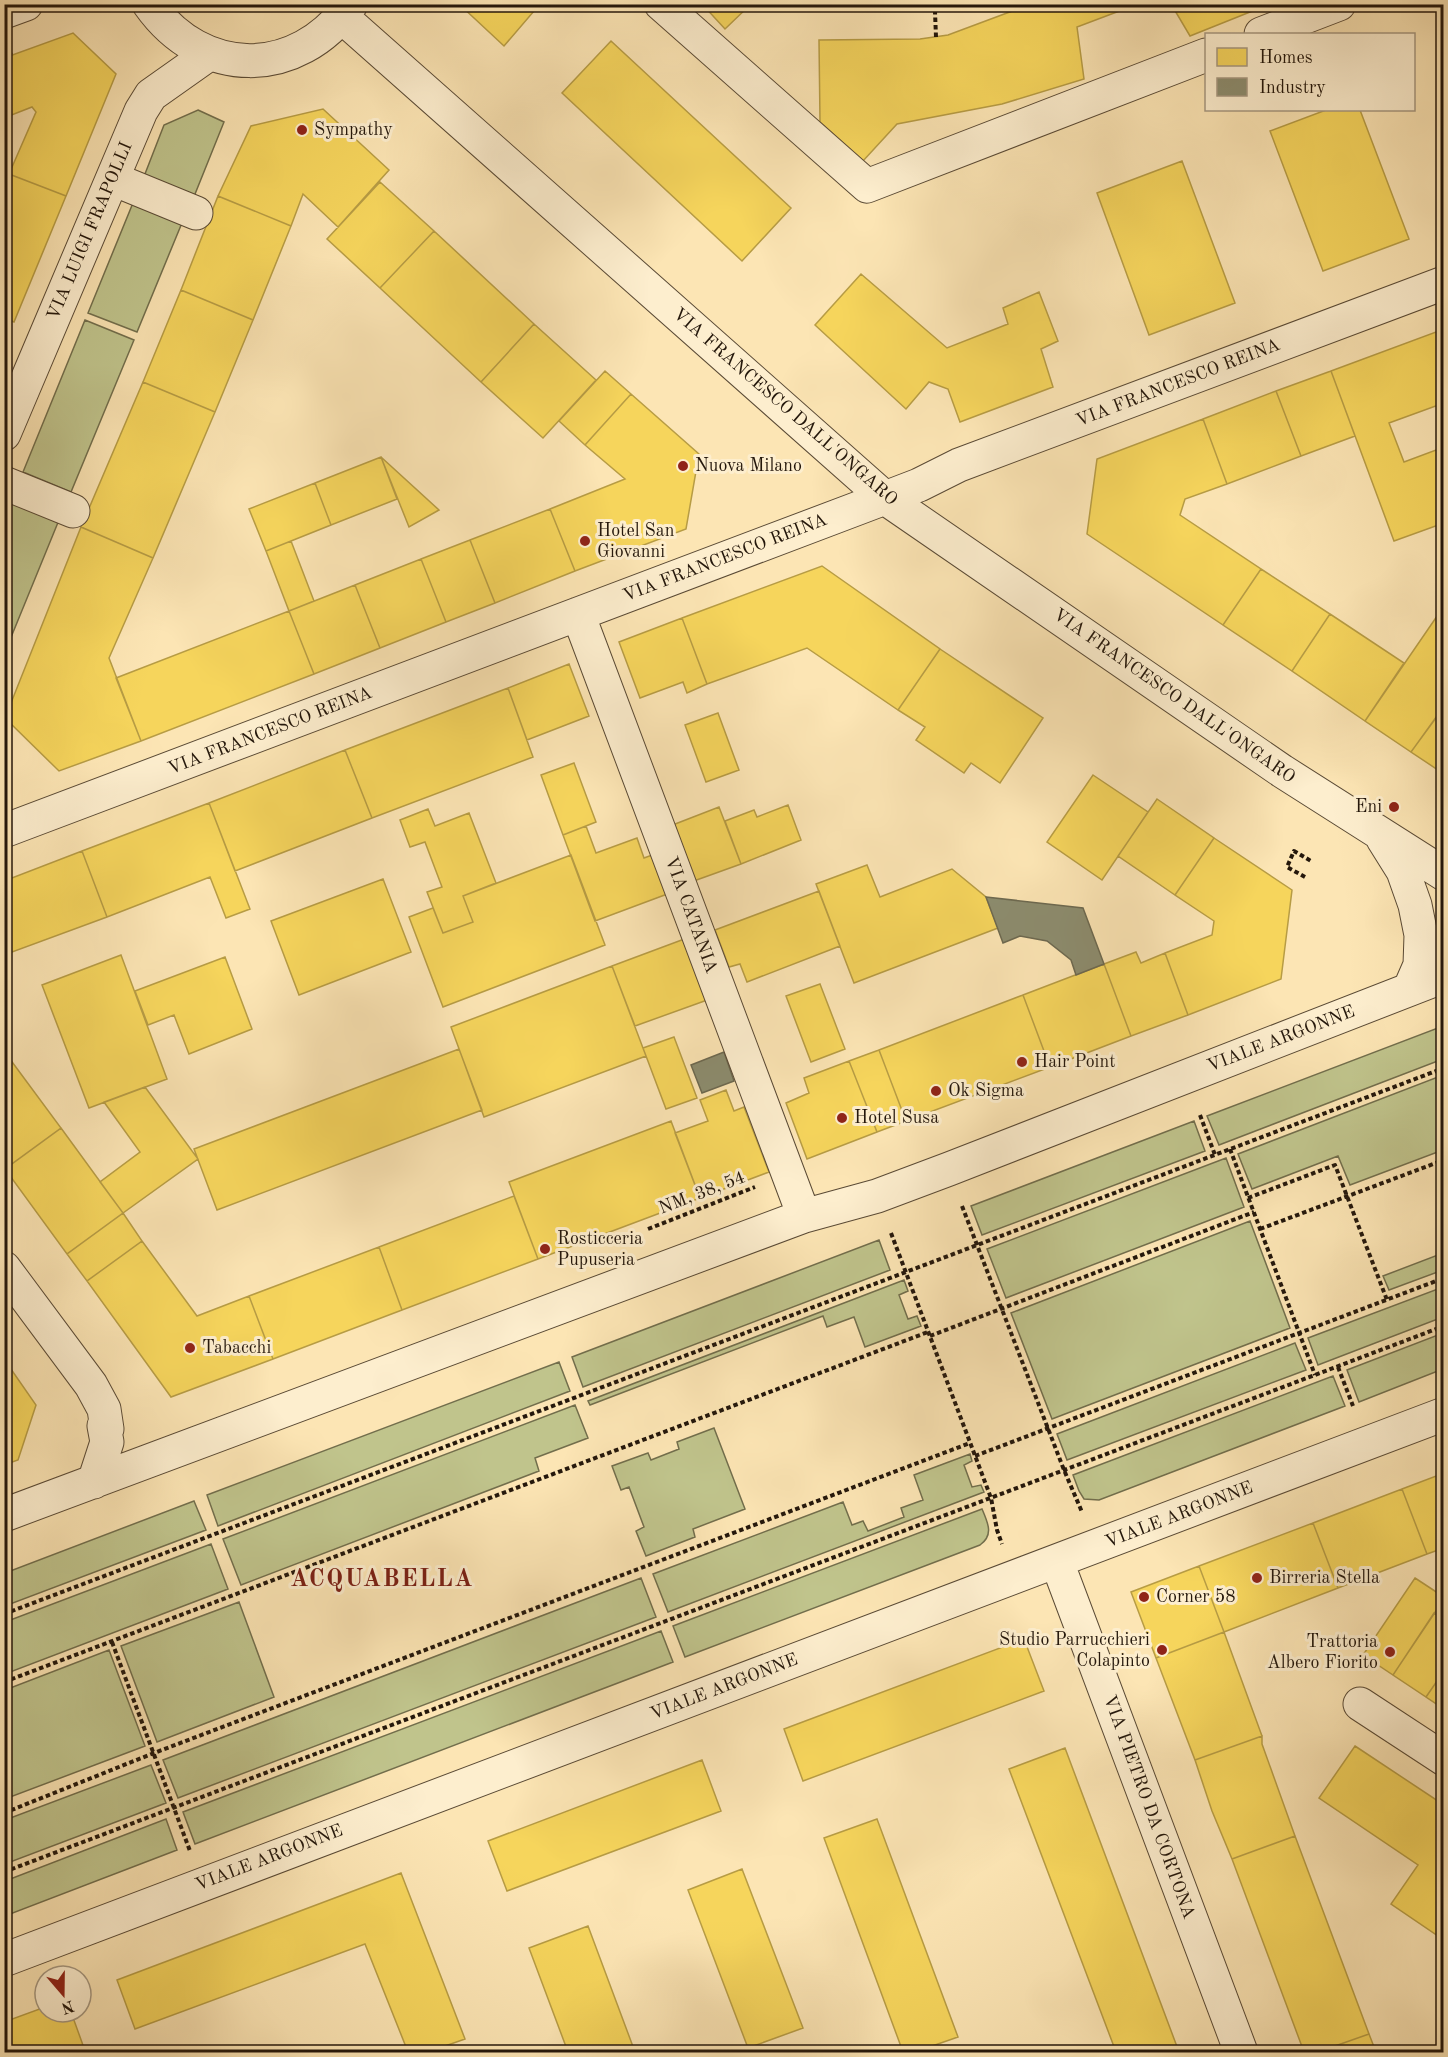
<svg xmlns="http://www.w3.org/2000/svg" width="1448" height="2057" font-family="'Old Standard TT',serif">
<style>
.green{fill:#c0c48c;stroke:#726e4c;stroke-width:1.5}
.homes{fill:#f6d55c;stroke:#b79c44;stroke-width:1.5}
.industry{fill:#8c8c6e;stroke:#6d6950;stroke-width:1.5}
.lines{fill:none;stroke-linecap:round;stroke-linejoin:round}
.minor-casing{stroke:#5a4a35;stroke-width:35}
.path{stroke:#24170b;stroke-width:4;stroke-dasharray:4.5 3;stroke-linecap:butt}
.minor{stroke:#fdeece;stroke-width:33}
.poi-dot{fill:#8f2418;stroke:#fdeece;stroke-width:2}
.labels{text-anchor:middle;dominant-baseline:central;stroke-width:6;stroke-linejoin:round;paint-order:stroke}
.poi-label{font-size:18px;fill:#24170b;stroke:#fdeece;text-anchor:start}
.street-label{font-size:18px;fill:#24170b;stroke:#fdeece}
.district-label{font-size:24px;font-weight:bold;letter-spacing:1.5px;fill:#7a1f14;stroke:#fdeece}
</style>
<rect width="100%" height="100%" fill="#fce5b4"/>
<filter id="stains"><feTurbulence type="fractalNoise" baseFrequency=".00333" numOctaves="4"/><feColorMatrix values="0 0 0 0 .2 0 0 0 0 .09 0 0 0 0 .02 0 0 0 .5 -.17"/></filter>
<radialGradient id="worn" r=".72"><stop offset=".6" stop-color="#630" stop-opacity="0"/><stop offset="1" stop-color="#630" stop-opacity=".3"/></radialGradient>
<path class="green" d="M 198,110 L 224,122 L 193,199 L 143,179 L 164,125 Z
M 135,198 L 184,218 L 137,332 L 88,313 Z
M 85,320 L 134,340 L 71,492 L 23,472 Z
M 12,501 L 59,520 L 5,652 L 4,519 Z
M 1443,1026 L 1443,1059 L 1219,1145 L 1207,1116 Z
M 1443,1075 L 1443,1150 L 1350,1185 L 1338,1156 L 1252,1189 L 1238,1154 Z
M 1194,1121 L 1205,1151 L 982,1235 L 971,1206 Z
M 1226,1158 L 1244,1207 L 1006,1298 L 987,1249 Z
M 1250,1221 L 1290,1328 L 1052,1419 L 1011,1313 Z
M 879,1240 L 890,1270 L 583,1387 L 572,1357 Z
M 1443,1253 L 1443,1270 L 1389,1290 L 1383,1276 Z
M 904,1280 L 908,1291 L 899,1295 L 908,1319 L 917,1316 L 921,1326 L 865,1347 L 854,1317 L 827,1327 L 823,1316 L 590,1405 L 588,1401 Z
M 1443,1287 L 1443,1317 L 1318,1365 L 1308,1338 Z
M 1443,1333 L 1443,1369 L 1359,1402 L 1347,1370 Z
M 1295,1343 L 1306,1370 L 1067,1460 L 1057,1434 Z
M 559,1362 L 570,1391 L 218,1526 L 207,1495 Z
M 1333,1376 L 1345,1406 L 1099,1500 L 1084,1499 L 1079,1491 L 1073,1475 Z
M 575,1405 L 588,1438 L 535,1458 L 539,1471 L 241,1585 L 223,1539 Z
M 714,1428 L 745,1509 L 693,1529 L 695,1537 L 646,1556 L 636,1531 L 644,1527 L 629,1487 L 621,1490 L 612,1466 L 648,1453 L 651,1460 L 679,1449 L 677,1442 Z
M 970,1454 L 972,1461 L 964,1465 L 972,1487 L 981,1485 L 984,1492 L 668,1612 L 653,1574 L 843,1502 L 852,1525 L 863,1521 L 868,1531 L 904,1517 L 901,1508 L 923,1500 L 914,1475 Z
M 194,1501 L 206,1530 L 5,1606 L 5,1573 Z
M 982,1509 C 988,1523 994,1535 980,1545 L 685,1657 L 673,1626 Z
M 211,1544 L 228,1589 L 5,1674 L 5,1622 Z
M 641,1578 L 656,1617 L 178,1798 L 163,1760 Z
M 239,1602 L 274,1697 L 157,1742 L 121,1646 Z
M 661,1631 L 673,1662 L 195,1844 L 183,1812 Z
M 109,1650 L 145,1746 L 5,1799 L 5,1690 Z
M 151,1765 L 166,1803 L 5,1864 L 5,1820 Z
M 166,1819 L 177,1850 L 5,1916 L 5,1881 Z"/>
<path class="homes" d="M 459,4 L 540,4 L 504,46 Z
M 702,4 L 751,4 L 725,29 Z
M 1031,4 L 1138,4 L 1077,27 L 1084,79 L 1002,104 L 897,124 L 863,161 L 820,122 L 819,40 L 920,39 L 948,35 Z
M 1171,4 L 1270,4 L 1190,36 Z
M 73,33 L 116,74 L 66,196 L 9,174 L 36,112 L 32,107 L 4,118 L 4,58 Z
M 611,41 L 791,208 L 742,261 L 562,93 Z
M 323,109 L 389,170 L 338,227 L 303,194 L 291,226 L 218,196 L 251,126 Z
M 1326,110 L 1360,110 L 1409,239 L 1323,271 L 1270,131 Z
M 1182,161 L 1235,303 L 1149,335 L 1097,193 Z
M 9,174 L 66,196 L 14,322 L 4,318 L 4,184 Z
M 380,182 L 434,231 L 380,288 L 327,239 Z
M 218,196 L 291,226 L 253,320 L 181,290 Z
M 434,231 L 534,324 L 481,382 L 380,288 Z
M 861,274 L 947,348 L 1008,324 L 1003,308 L 1039,292 L 1058,341 L 1041,349 L 1053,387 L 960,422 L 948,389 L 929,382 L 906,409 L 815,325 Z
M 181,290 L 253,320 L 215,412 L 143,382 Z
M 534,324 L 596,380 L 543,438 L 481,382 Z
M 1444,329 L 1444,403 L 1389,423 L 1404,462 L 1444,447 L 1444,523 L 1394,541 L 1331,371 Z
M 605,371 L 631,394 L 585,445 L 559,421 Z
M 1331,371 L 1355,436 L 1301,456 L 1276,391 Z
M 143,382 L 215,412 L 153,558 L 81,527 Z
M 1276,391 L 1301,456 L 1227,484 L 1203,419 Z
M 631,394 L 699,454 L 686,529 L 575,571 L 550,509 L 625,479 L 585,445 Z
M 1203,419 L 1227,484 L 1185,499 L 1180,515 L 1261,569 L 1223,625 L 1087,534 L 1097,459 Z
M 381,457 L 439,510 L 409,527 Z
M 381,457 L 397,499 L 331,525 L 315,483 Z
M 315,483 L 331,525 L 266,551 L 249,509 Z
M 550,509 L 575,571 L 495,603 L 470,540 Z
M 81,527 L 153,558 L 109,658 L 141,741 L 59,771 L 5,718 Z
M 470,540 L 495,603 L 446,622 L 421,559 Z
M 291,541 L 314,601 L 289,611 L 266,551 Z
M 421,559 L 446,622 L 380,648 L 355,585 Z
M 822,566 L 940,649 L 898,710 L 807,648 L 707,684 L 682,618 Z
M 1261,569 L 1330,614 L 1292,671 L 1223,625 Z
M 355,585 L 380,648 L 314,674 L 289,611 Z
M 1444,606 L 1444,707 L 1411,752 L 1365,721 Z
M 289,611 L 314,674 L 141,741 L 116,678 Z
M 1330,614 L 1404,663 L 1365,721 L 1292,671 Z
M 682,618 L 707,684 L 687,693 L 683,682 L 640,698 L 619,642 Z
M 940,649 L 1043,718 L 1000,783 L 971,763 L 964,773 L 916,740 L 925,727 L 898,710 Z
M 569,664 L 589,716 L 527,740 L 508,688 Z
M 508,688 L 533,757 L 372,818 L 345,750 Z
M 718,713 L 739,770 L 706,782 L 685,725 Z
M 1439,713 L 1444,717 L 1444,774 L 1411,752 Z
M 345,750 L 372,818 L 235,871 L 209,803 Z
M 574,763 L 596,822 L 563,835 L 541,775 Z
M 1093,775 L 1148,812 L 1102,880 L 1047,842 Z
M 1157,799 L 1214,838 L 1175,895 L 1118,856 Z
M 209,803 L 250,909 L 226,918 L 210,877 L 107,917 L 82,851 Z
M 788,805 L 801,840 L 741,864 L 725,821 L 754,810 L 757,817 Z
M 719,807 L 741,864 L 691,882 L 670,826 Z
M 428,809 L 435,826 L 469,813 L 496,883 L 463,896 L 473,922 L 443,933 L 427,892 L 442,887 L 425,842 L 410,847 L 400,820 Z
M 586,826 L 596,853 L 637,838 L 644,858 L 655,854 L 670,893 L 595,921 L 563,835 Z
M 1214,838 L 1292,890 L 1281,979 L 1188,1015 L 1165,953 L 1212,935 L 1214,921 L 1175,895 Z
M 82,851 L 107,917 L 4,955 L 4,881 Z
M 571,855 L 605,945 L 443,1007 L 409,917 L 433,908 L 443,933 L 473,922 L 463,896 Z
M 867,865 L 880,897 L 952,869 L 986,897 L 998,928 L 854,983 L 816,884 Z
M 383,879 L 411,952 L 299,995 L 271,921 Z
M 819,891 L 840,946 L 747,982 L 740,964 L 729,967 L 715,930 Z
M 687,938 L 710,999 L 635,1026 L 612,966 Z
M 1136,952 L 1141,963 L 1165,953 L 1188,1015 L 1131,1036 L 1104,964 Z
M 121,955 L 167,1079 L 89,1108 L 42,985 Z
M 225,957 L 252,1029 L 189,1054 L 174,1015 L 148,1025 L 135,991 Z
M 1104,964 L 1131,1036 L 1050,1067 L 1023,995 Z
M 612,966 L 646,1056 L 484,1117 L 451,1027 Z
M 820,984 L 845,1049 L 811,1062 L 786,996 Z
M 1023,995 L 1050,1067 L 906,1121 L 879,1050 Z
M 674,1037 L 697,1098 L 666,1109 L 643,1048 Z
M 459,1049 L 482,1110 L 217,1210 L 194,1149 Z
M 879,1050 L 906,1121 L 877,1132 L 849,1061 Z
M 4,1051 L 61,1128 L 5,1169 L 4,1168 Z
M 849,1061 L 877,1132 L 807,1159 L 786,1103 L 809,1093 L 804,1078 Z
M 145,1087 L 198,1159 L 123,1213 L 100,1182 L 140,1152 L 104,1102 Z
M 726,1090 L 734,1111 L 744,1107 L 769,1172 L 700,1198 L 675,1133 L 708,1121 L 700,1100 Z
M 671,1121 L 700,1198 L 538,1259 L 509,1182 Z
M 61,1128 L 123,1213 L 67,1254 L 5,1169 Z
M 514,1196 L 538,1259 L 402,1310 L 379,1247 Z
M 123,1213 L 142,1241 L 87,1281 L 67,1254 Z
M 142,1241 L 197,1316 L 249,1296 L 273,1359 L 171,1397 L 87,1281 Z
M 379,1247 L 402,1310 L 273,1359 L 249,1296 Z
M 4,1359 L 36,1405 L 18,1460 L 4,1465 Z
M 1444,1473 L 1444,1548 L 1427,1554 L 1402,1489 Z
M 1402,1489 L 1427,1554 L 1338,1588 L 1313,1523 Z
M 1313,1523 L 1338,1588 L 1224,1632 L 1199,1566 Z
M 1199,1566 L 1224,1632 L 1156,1658 L 1131,1592 Z
M 1415,1578 L 1444,1597 L 1444,1599 L 1393,1675 L 1363,1655 Z
M 1434,1613 L 1444,1619 L 1444,1671 L 1426,1697 L 1393,1675 Z
M 1224,1632 L 1262,1736 L 1195,1760 L 1156,1658 Z
M 1024,1639 L 1044,1691 L 803,1781 L 784,1729 Z
M 1444,1671 L 1444,1709 L 1426,1697 Z
M 1262,1736 L 1262,1744 L 1295,1836 L 1232,1859 L 1212,1811 L 1195,1760 Z
M 1355,1746 L 1444,1805 L 1444,1845 L 1440,1850 L 1444,1853 L 1444,1940 L 1391,1904 L 1418,1865 L 1319,1798 Z
M 1065,1748 L 1179,2052 L 1116,2052 L 1009,1769 Z
M 702,1760 L 721,1811 L 507,1891 L 488,1841 Z
M 877,1819 L 958,2037 L 915,2052 L 903,2052 L 824,1838 Z
M 1295,1836 L 1369,2034 L 1318,2052 L 1304,2052 L 1232,1859 Z
M 742,1869 L 803,2028 L 748,2048 L 688,1890 Z
M 401,1873 L 465,2039 L 428,2052 L 408,2052 L 365,1944 L 135,2029 L 117,1980 Z
M 588,1926 L 635,2052 L 568,2052 L 529,1948 Z
M 45,2007 L 45,2012 L 71,2012 L 84,2048 L 72,2052 L 4,2052 L 4,2022 Z
M 1369,2034 L 1376,2052 L 1318,2052 Z"/>
<path class="industry" d="M 986,897 L 1083,908 L 1104,964 L 1076,975 L 1071,960 L 1047,941 L 1020,936 L 1003,943 Z
M 724,1052 L 734,1081 L 702,1093 L 691,1065 Z"/>
<g class="lines">
<g class="minor-casing">
<path id="minor" d="M 149,4 C 202,79 297,80 351,4
M 661,4 L 867,186 L 1206,55
M 4,12 L 26,4
M 342,17 L 885,498 L 1282,771 L 1444,874
M 1261,34 L 1339,4
M 113,179 L 196,213
M 4,434 L 141,111 L 151,95 L 209,54
M 4,483 L 73,511
M 578,614 L 804,1216
M 4,831 L 885,498 L 919,485 L 959,465 L 1444,283
M 1383,839 L 1403,871 L 1415,905 L 1421,935 L 1420,965 L 1410,988
M 4,1268 L 91,1385 L 104,1409 L 107,1429 L 104,1426 L 107,1442 L 94,1482
M 4,1515 L 804,1216 L 877,1196 L 949,1169 L 1444,976
M 1057,1562 L 1241,2052
M 1360,1704 L 1444,1759
M 4,1960 C 483,1775 965,1598 1444,1414"/>
</g>
<path class="path" d="M 936,37 L 935,12 L 939,4
M 4,54 L 12,52
M 1305,877 L 1287,867 L 1294,851 L 1311,861
M 1200,1115 L 1215,1155
M 1230,1149 L 1315,1375
M 1248,1198 L 1335,1165 L 1387,1300
M 962,1206 L 1064,1470 L 1082,1512
M 648,1229 L 755,1187
M 1260,1229 L 1444,1160
M 891,1233 L 991,1498 L 997,1530 L 1002,1544
M 930,1336 L 1254,1212
M 1338,1367 L 1353,1406
M 975,1456 L 1444,1278
M 4,1614 L 1444,1068
M 112,1642 L 190,1851
M 4,1682 L 928,1332
M 4,1813 L 154,1753 L 970,1443
M 4,1872 L 1444,1326"/>
<use href="#minor" class="minor"/>
</g>
<g class="poi-dot">
<circle cx="302" cy="130" r="6"/>
<circle cx="683" cy="466" r="6"/>
<circle cx="585" cy="541" r="6"/>
<circle cx="1394" cy="807" r="6"/>
<circle cx="1022" cy="1062" r="6"/>
<circle cx="936" cy="1091" r="6"/>
<circle cx="842" cy="1118" r="6"/>
<circle cx="545" cy="1249" r="6"/>
<circle cx="190" cy="1348" r="6"/>
<circle cx="1257" cy="1578" r="6"/>
<circle cx="1144" cy="1597" r="6"/>
<circle cx="1162" cy="1650" r="6"/>
<circle cx="1390" cy="1652" r="6"/>
</g>
<g class="labels">
<g class="poi-label">
<text x="314" y="130">Sympathy</text>
<text x="695" y="466">Nuova Milano</text>
<text x="597" y="531">Hotel San<tspan x="597" dy="21">Giovanni</tspan></text>
<text x="1382" y="807" text-anchor="end">Eni</text>
<text x="1034" y="1062">Hair Point</text>
<text x="948" y="1091">Ok Sigma</text>
<text x="854" y="1118">Hotel Susa</text>
<text x="557" y="1239">Rosticceria<tspan x="557" dy="21">Pupuseria</tspan></text>
<text x="202" y="1348">Tabacchi</text>
<text x="1269" y="1578">Birreria Stella</text>
<text x="1156" y="1597">Corner 58</text>
<text x="1150" y="1640" text-anchor="end">Studio Parrucchieri<tspan x="1150" dy="21">Colapinto</tspan></text>
<text x="1378" y="1642" text-anchor="end">Trattoria<tspan x="1378" dy="21">Albero Fiorito</tspan></text>
</g>
<g class="street-label">
<text transform="translate(90 231) rotate(-67)">VIA LUIGI FRAPOLLI</text>
<text transform="translate(1178 383) rotate(-21)">VIA FRANCESCO REINA</text>
<text transform="translate(785 407) rotate(41)">VIA FRANCESCO DALL'ONGARO</text>
<text transform="translate(725 558) rotate(-21)">VIA FRANCESCO REINA</text>
<text transform="translate(1174 696) rotate(35)">VIA FRANCESCO DALL'ONGARO</text>
<text transform="translate(270 731) rotate(-21)">VIA FRANCESCO REINA</text>
<text transform="translate(691 915) rotate(70)">VIA CATANIA</text>
<text transform="translate(1281 1039) rotate(-21)">VIALE ARGONNE</text>
<text transform="translate(702 1193) rotate(-21)">NM, 38, 54</text>
<text transform="translate(1179 1515) rotate(-21)">VIALE ARGONNE</text>
<text transform="translate(724 1687) rotate(-21)">VIALE ARGONNE</text>
<text transform="translate(1149 1807) rotate(70)">VIA PIETRO DA CORTONA</text>
<text transform="translate(269 1858) rotate(-21)">VIALE ARGONNE</text>
</g>
<g class="district-label">
<text x="382" y="1580">ACQUABELLA</text>
</g>
</g>
<rect width="1448" height="2057" fill="none" stroke="#fce5b4" stroke-width="24"/>
<rect x="6" y="6" width="1436" height="2045" fill="none" stroke="#24170b" stroke-width="3"/>
<rect x="12" y="12" width="1424" height="2033" fill="none" stroke="#24170b" stroke-width="1.5"/>
<rect x="1205" y="33" width="210" height="78" fill="#fdeece" stroke="#a69880" stroke-width="1.5"/>
<rect x="1217" y="48" width="30" height="18" fill="#f6d55c" stroke="#a69880" stroke-width="1.5"/>
<text x="1259" y="63" font-size="18" fill="#24170b">Homes</text>
<rect x="1217" y="78" width="30" height="18" fill="#8c8c6e" stroke="#a69880" stroke-width="1.5"/>
<text x="1259" y="93" font-size="18" fill="#24170b">Industry</text>
<g transform="translate(63 1994) rotate(160)"><circle r="28" fill="#fdeece" stroke="#a69880" stroke-width="1.5"/>
<path d="M0-4.5L10 22L0 15L-10 22Z" fill="#8f2418"/>
<text y="-9" font-size="16" font-weight="bold" text-anchor="middle" fill="#24170b">N</text>
</g>
<rect width="100%" height="100%" filter="url(#stains)"/>
<rect width="100%" height="100%" fill="url(#worn)"/>
</svg>
